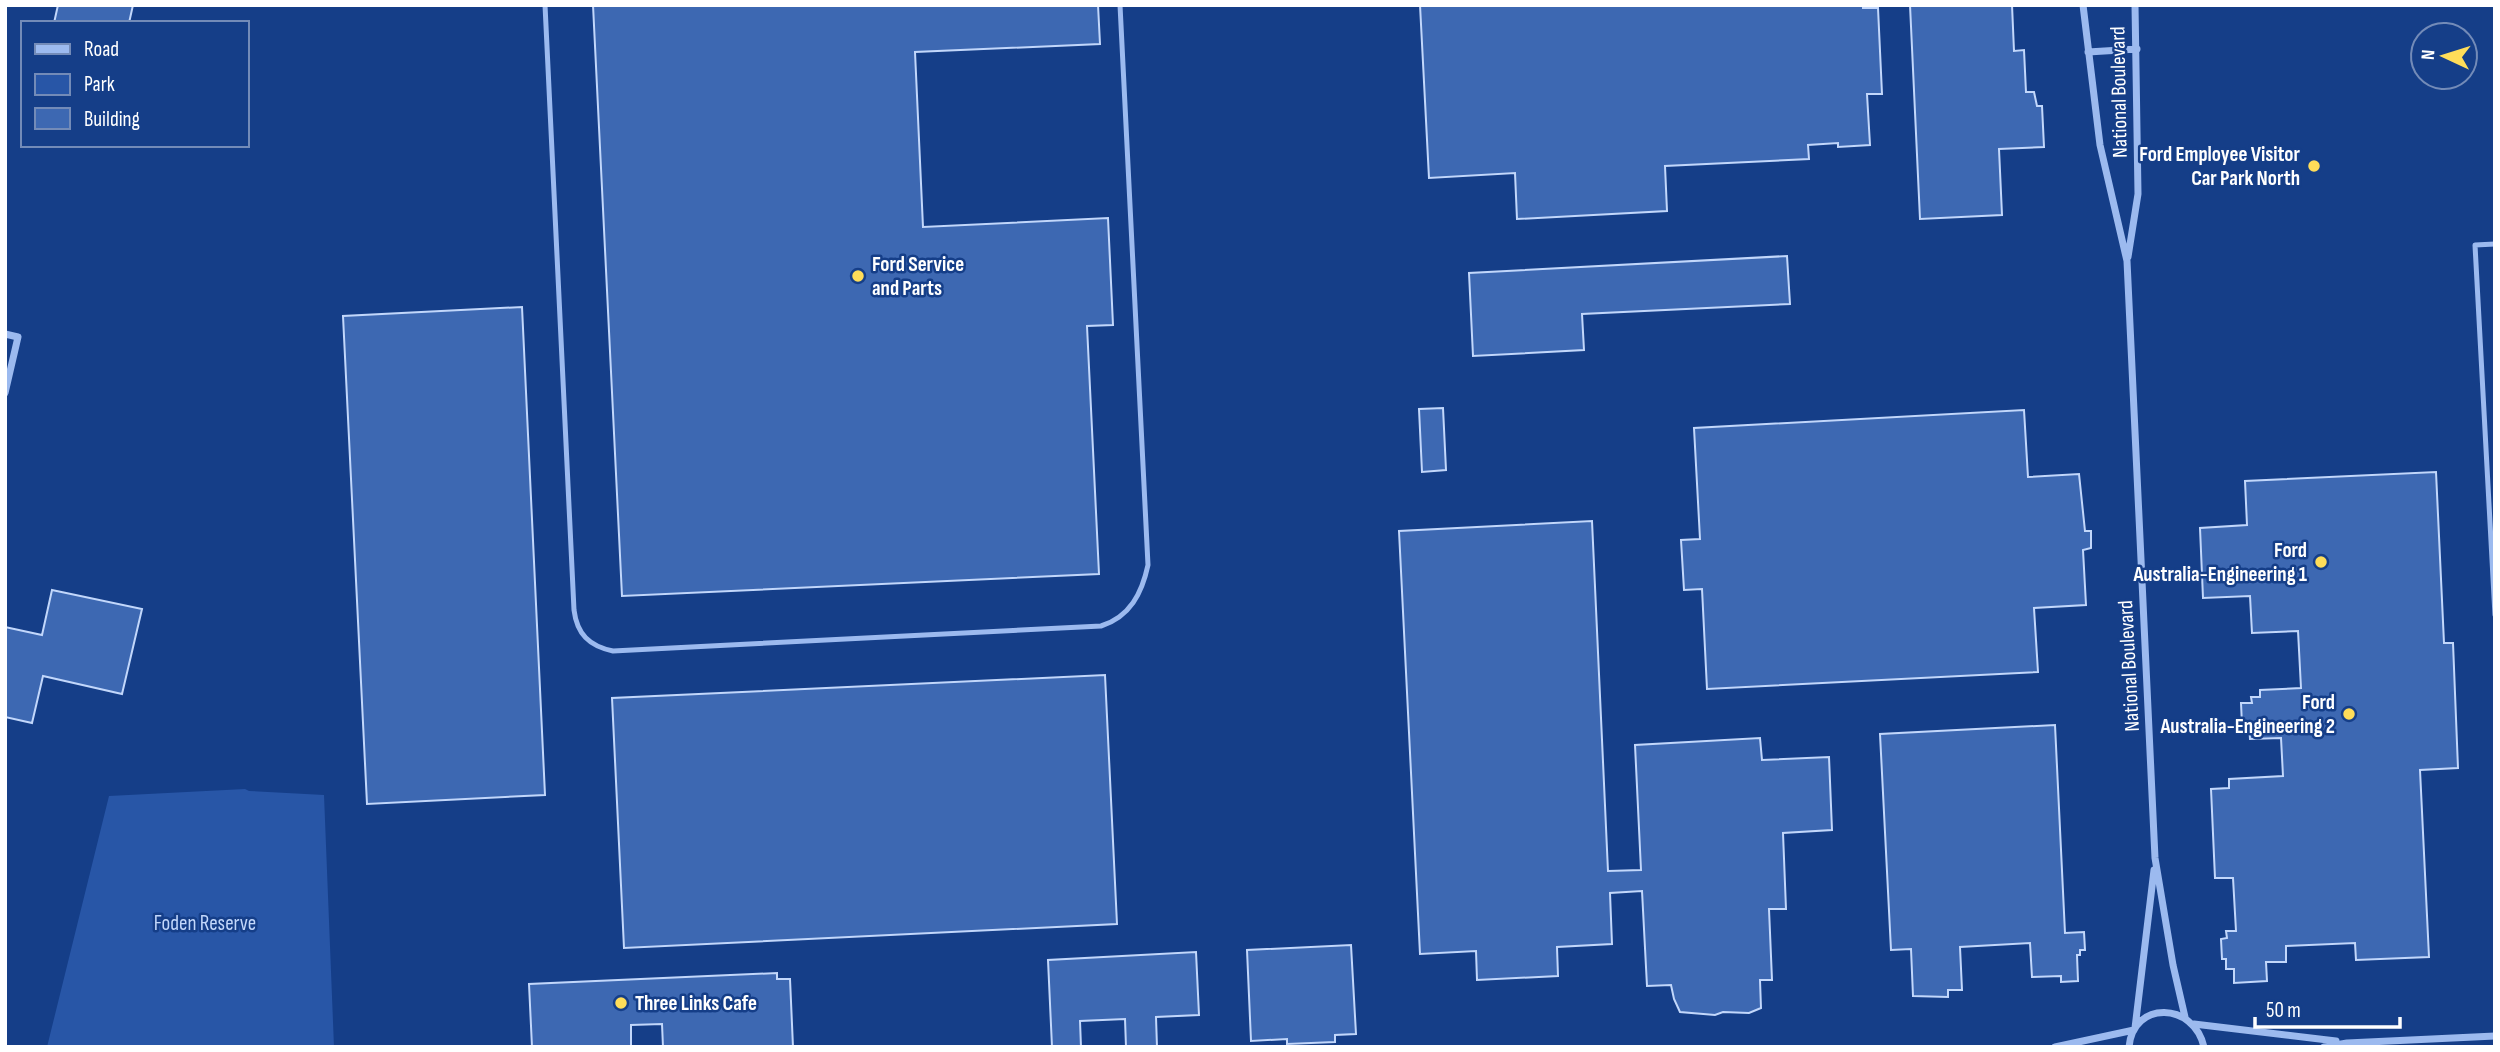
<svg xmlns="http://www.w3.org/2000/svg" width="2500" height="1052" font-family="'Sofia Sans Condensed',sans-serif">
<style>
.green{fill:#2856a7}
.building{fill:#3d68b2;stroke:#c2d7fb;stroke-width:2}
.lines{fill:none;stroke-linecap:round;stroke-linejoin:round}
.lane{stroke:#9cbaef;stroke-width:5}
.street{stroke:#9cbaef;stroke-width:7}
.poi-dot{fill:#ffdd59;stroke:#153e88;stroke-width:2.5}
.labels{text-anchor:middle;dominant-baseline:central;stroke-width:5;stroke-linejoin:round;paint-order:stroke}
.street-label{font-size:21px;fill:#fff;stroke:#153e88}
.poi-label{font-size:21px;font-weight:bold;fill:#fff;stroke:#153e88;text-anchor:end}
.park-label{font-size:21px;fill:#c2d7fb;stroke:#153e88}
</style>
<rect width="100%" height="100%" fill="#153e88"/>
<path class="green" d="M 245,789 L 249,791 L 324,795 L 334,1047 L 47,1047 L 109,796 Z"/>
<path class="building" d="M 58,5 L 133,5 L 129,23 L 54,23 Z
M 593,5 L 1098,5 L 1100,44 L 915,52 L 923,227 L 1108,218 L 1113,325 L 1087,326 L 1099,574 L 622,596 Z
M 1420,5 L 1863,5 L 1863,8 L 1878,8 L 1882,94 L 1867,94 L 1870,145 L 1838,147 L 1838,143 L 1808,145 L 1809,159 L 1665,166 L 1667,211 L 1517,219 L 1515,173 L 1429,178 Z
M 1910,5 L 2012,5 L 2014,51 L 2024,50 L 2026,92 L 2034,92 L 2037,106 L 2042,106 L 2044,147 L 1999,149 L 2002,215 L 1920,219 Z
M 1787,256 L 1790,304 L 1582,314 L 1584,350 L 1473,356 L 1469,273 Z
M 522,307 L 545,795 L 367,804 L 343,316 Z
M 1443,408 L 1446,470 L 1422,472 L 1419,409 Z
M 2024,410 L 2028,477 L 2079,474 L 2085,531 L 2091,531 L 2091,548 L 2083,550 L 2086,605 L 2034,608 L 2038,672 L 1707,689 L 1702,589 L 1684,590 L 1681,540 L 1700,539 L 1694,428 Z
M 2436,472 L 2444,643 L 2453,643 L 2458,768 L 2420,770 L 2429,957 L 2356,960 L 2355,943 L 2286,946 L 2286,962 L 2266,962 L 2267,981 L 2234,983 L 2234,969 L 2226,969 L 2226,959 L 2222,959 L 2221,939 L 2227,938 L 2226,931 L 2236,931 L 2233,878 L 2215,878 L 2211,789 L 2229,788 L 2229,779 L 2283,776 L 2281,738 L 2250,739 L 2249,724 L 2242,725 L 2241,703 L 2252,703 L 2251,697 L 2260,697 L 2260,690 L 2301,688 L 2298,631 L 2252,633 L 2250,596 L 2203,598 L 2200,528 L 2247,525 L 2245,481 Z
M 1592,521 L 1608,871 L 1641,870 L 1635,745 L 1760,738 L 1762,760 L 1829,757 L 1832,830 L 1783,833 L 1786,909 L 1769,909 L 1772,980 L 1760,980 L 1761,1008 L 1749,1013 L 1723,1012 L 1715,1015 L 1680,1012 L 1674,999 L 1671,985 L 1647,986 L 1642,891 L 1610,893 L 1612,944 L 1557,947 L 1558,976 L 1477,980 L 1476,951 L 1420,954 L 1399,531 Z
M 52,590 L 142,609 L 122,694 L 43,676 L 32,723 L 5,717 L 5,627 L 42,635 Z
M 1105,675 L 1117,924 L 624,948 L 612,698 Z
M 2055,725 L 2065,933 L 2084,932 L 2085,950 L 2080,950 L 2080,955 L 2077,955 L 2078,981 L 2061,982 L 2061,976 L 2032,977 L 2030,943 L 1960,947 L 1962,990 L 1948,990 L 1948,997 L 1913,996 L 1911,949 L 1891,950 L 1880,734 Z
M 1351,945 L 1356,1034 L 1335,1035 L 1335,1042 L 1287,1044 L 1287,1039 L 1251,1041 L 1247,950 Z
M 1196,952 L 1199,1015 L 1156,1017 L 1157,1047 L 1126,1047 L 1125,1019 L 1080,1021 L 1081,1047 L 1052,1047 L 1048,960 Z
M 777,973 L 777,979 L 790,979 L 793,1047 L 663,1047 L 662,1024 L 631,1025 L 631,1047 L 532,1047 L 529,984 Z"/>
<g class="lines">
<path class="lane" d="M 545,5 L 574,610 C 577,634 589,646 613,651 L 1101,626 C 1130,617 1142,593 1148,565 L 1120,5
M 2495,244 L 2475,245 L 2495,615"/>
<path class="street" d="M 2083,5 L 2100,145 L 2127,261 L 2155,858 L 2173,965 L 2185,1017
M 2088,52 L 2137,49
M 2128,257 L 2138,194 L 2135,5
M 5,334 L 18,337 L 5,393
M 2194,1024 L 2336,1041
M 2135,1028 L 2154,870
M 2055,1047 L 2134,1030
M 2129,1047 C 2133,1000 2194,1002 2204,1047
M 2324,1047 L 2347,1043 L 2495,1036"/>
</g>
<g class="poi-dot">
<circle cx="2314" cy="166" r="7"/>
<circle cx="858" cy="276" r="7"/>
<circle cx="2321" cy="562" r="7"/>
<circle cx="2349" cy="714" r="7"/>
<circle cx="621" cy="1003" r="7"/>
</g>
<g class="labels">
<g class="street-label">
<text transform="translate(2119 92) rotate(-91)">National Boulevard</text>
<text transform="translate(2129 666) rotate(-93)">National Boulevard</text>
</g>
<g class="poi-label">
<text x="2300" y="154">Ford Employee Visitor<tspan x="2300" dy="24">Car Park North</tspan></text>
<text x="872" y="264" text-anchor="start">Ford Service<tspan x="872" dy="24">and Parts</tspan></text>
<text x="2307" y="550">Ford<tspan x="2307" dy="24">Australia-Engineering 1</tspan></text>
<text x="2335" y="702">Ford<tspan x="2335" dy="24">Australia-Engineering 2</tspan></text>
<text x="635" y="1003" text-anchor="start">Three Links Cafe</text>
</g>
<g class="park-label">
<text x="205" y="923">Foden Reserve</text>
</g>
</g>
<rect width="2500" height="1052" fill="none" stroke="#ffffff" stroke-width="14"/>
<rect x="21" y="21" width="228" height="126" fill="#153e88" stroke="#738bb8" stroke-width="2"/>
<rect x="35" y="44" width="35" height="10" fill="#9cbaef" stroke="#738bb8" stroke-width="2"/>
<text x="84" y="56" font-size="21" fill="#ffffff">Road</text>
<rect x="35" y="74" width="35" height="21" fill="#2856a7" stroke="#738bb8" stroke-width="2"/>
<text x="84" y="91" font-size="21" fill="#ffffff">Park</text>
<rect x="35" y="108" width="35" height="21" fill="#3d68b2" stroke="#738bb8" stroke-width="2"/>
<text x="84" y="126" font-size="21" fill="#ffffff">Building</text>
<g transform="translate(2444 56) rotate(274)"><circle r="33" fill="#153e88" stroke="#738bb8" stroke-width="2"/>
<path d="M0-5L12 26L0 18L-12 26Z" fill="#ffdd59"/>
<text y="-10" font-size="19" font-weight="bold" text-anchor="middle" fill="#ffffff">N</text>
</g>
<path d="M2255 1017v10h145v-10" fill="none" stroke="#ffffff" stroke-width="3.5"/>
<text x="2266" y="1017" font-size="21" fill="#ffffff" stroke="#153e88" stroke-width="5" paint-order="stroke">50 m</text>
</svg>
